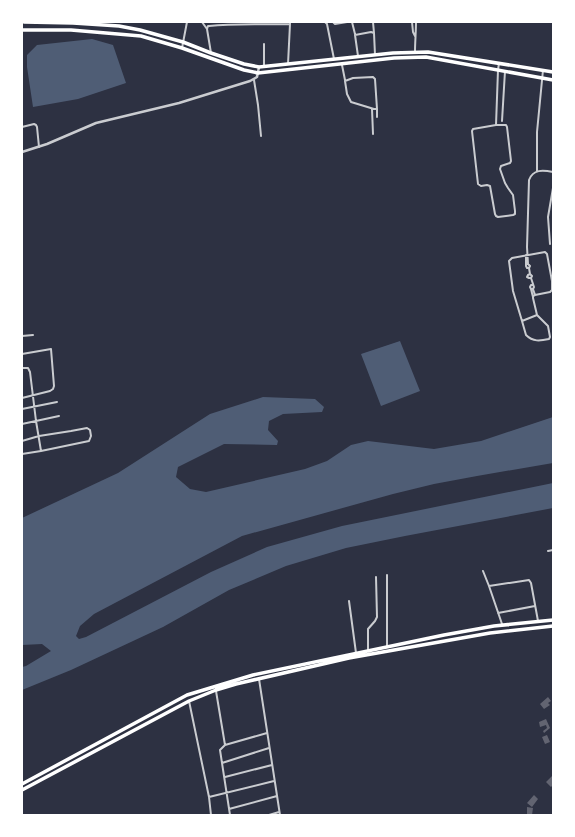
<svg xmlns="http://www.w3.org/2000/svg" width="575" height="837" font-family="Commissioner,sans-serif">
<style>
.water{fill:#4f5d75}
.building{fill:#626471}
.lines{fill:none;stroke-linecap:round;stroke-linejoin:round}
.minor{stroke:#caccd0;stroke-width:2}
.tertiary{stroke:#caccd0;stroke-width:2.5}
.primary{stroke:#fff;stroke-width:3.5}
</style>
<rect width="100%" height="100%" fill="#2d3142"/>
<path class="water" d="M 92,39 L 113,45 L 126,83 L 78,99 L 33,107 L 27,67 L 27,55 L 37,45 Z
M 400,341 L 420,391 L 381,406 L 361,354 Z
M 263,397 L 315,399 L 324,407 L 322,412 L 283,414 L 269,421 L 268,430 L 278,441 L 277,445 L 224,444 L 178,467 L 176,477 L 190,489 L 206,492 L 305,469 L 327,461 L 351,445 L 368,441 L 434,449 L 481,441 L 553,417 L 553,463 L 477,476 L 434,484 L 393,494 L 242,536 L 94,614 L 80,626 L 76,636 L 79,639 L 86,637 L 211,572 L 267,547 L 342,526 L 553,483 L 553,508 L 405,536 L 346,548 L 286,566 L 229,590 L 163,627 L 71,670 L 22,690 L 22,667 L 26,666 L 51,651 L 42,644 L 22,645 L 22,518 L 118,473 L 210,414 Z"/>
<path class="building" d="M 548,697 L 551,701 L 548,703 L 550,705 L 544,709 L 540,704 Z
M 546,719 L 550,728 L 544,733 L 543,731 L 547,728 L 546,725 L 540,727 L 539,722 Z
M 547,735 L 550,742 L 545,744 L 542,737 Z
M 553,775 L 553,785 L 551,787 L 546,782 Z
M 534,795 L 538,799 L 532,807 L 527,803 Z
M 527,807 L 533,808 L 532,815 L 527,814 Z"/>
<g class="lines">
<path class="minor" d="M 202,22 L 207,29
M 325,22 L 327,24 L 334,59
M 333,22 L 335,24 L 347,22
M 352,22 L 355,34
M 373,22 L 374,33
M 412,22 L 413,32 L 415,36
M 182,48 L 187,22
M 415,52 C 415,42 416,32 416,22
M 211,53 L 207,29 L 208,26 L 209,26 C 236,23 263,25 290,24 L 290,22
M 358,56 L 355,35 L 371,32 L 374,33 L 375,55
M 288,64 L 290,24
M 342,65 L 345,80
M 264,67 L 264,44
M 373,77 L 375,79 L 377,109 L 374,109 L 351,102 L 347,94 L 345,81 L 353,78 Z
M 254,80 L 258,105 L 261,136
M 372,109 L 373,134
M 377,109 L 377,117
M 502,121 L 505,71
M 496,125 L 506,125 L 507,127 L 511,161 L 510,163 L 501,166 L 500,169 L 505,183 L 508,188 L 513,195 L 515,211 L 515,214 L 513,215 L 498,217 L 496,216 L 495,214 L 490,186 L 487,185 L 481,186 L 478,184 L 472,131 L 473,129 L 496,125 L 498,70 L 499,63
M 22,127 L 34,124 L 36,125 L 37,127 L 39,147
M 537,171 L 537,132 L 543,70
M 550,244 L 548,217 L 553,188
M 526,255 L 526,264
M 528,264 L 526,264 L 526,266 L 527,268 L 529,268
M 530,274 L 528,275 L 527,277 L 529,278 L 531,278
M 533,285 L 531,285 L 530,287 L 531,289 L 533,289
M 531,289 L 533,297
M 535,295 L 533,289 L 534,287 L 531,278 L 532,276 L 530,274 L 529,268 L 530,266 L 528,264 L 527,247 L 529,180 C 533,169 543,170 553,172
M 522,321 L 513,291 L 509,261 L 512,258 L 545,252 L 547,254 L 552,281 L 552,290 L 550,292 L 535,295 L 533,296 L 533,298 L 537,315 L 548,326 L 550,337 L 549,339 C 540,341 533,342 526,335 L 522,321 L 537,315
M 22,336 L 33,335
M 22,354 L 51,349 L 54,386 L 53,389 L 50,391 L 22,398
M 22,368 L 28,368 L 30,372 L 36,421 L 41,451 L 22,454
M 22,409 L 57,402
M 22,424 L 59,416
M 22,441 L 39,436 L 71,431 L 87,428 L 90,430 L 91,436 L 89,441 L 41,451
M 548,551 L 553,550
M 483,571 L 489,586 L 502,624
M 489,586 L 529,580 L 531,583 L 538,621
M 349,601 L 356,653
M 498,613 L 535,606
M 387,647 L 387,575
M 368,650 L 368,629 L 375,621 L 377,617 L 376,577
M 259,679 L 280,815
M 216,691 L 225,745
M 189,701 L 209,797 L 211,815
M 222,763 L 269,748
M 225,777 L 272,765
M 209,797 L 274,781
M 229,809 L 277,796
M 230,815 L 220,750 L 225,745 L 267,733
M 269,815 L 279,812"/>
<path class="tertiary" d="M 22,152 L 47,144 L 96,123 L 179,103 L 250,81 L 257,77 L 259,67"/>
<path class="primary" d="M 24,22 L 73,23 L 119,26 L 140,30 L 183,42 L 211,53 L 244,64 L 259,67 L 393,53 L 428,52 L 553,72
M 22,30 L 71,30 L 141,36 L 182,48 L 244,70 L 258,73 L 394,58 L 426,57 L 553,80
M 22,784 L 187,695 L 253,675 L 444,635 L 494,626 L 553,620
M 22,790 L 189,701 L 216,690 L 236,684 L 349,658 L 490,633 L 553,626"/>
</g>
<rect width="575" height="837" fill="none" stroke="#ffffff" stroke-width="46"/>
</svg>
